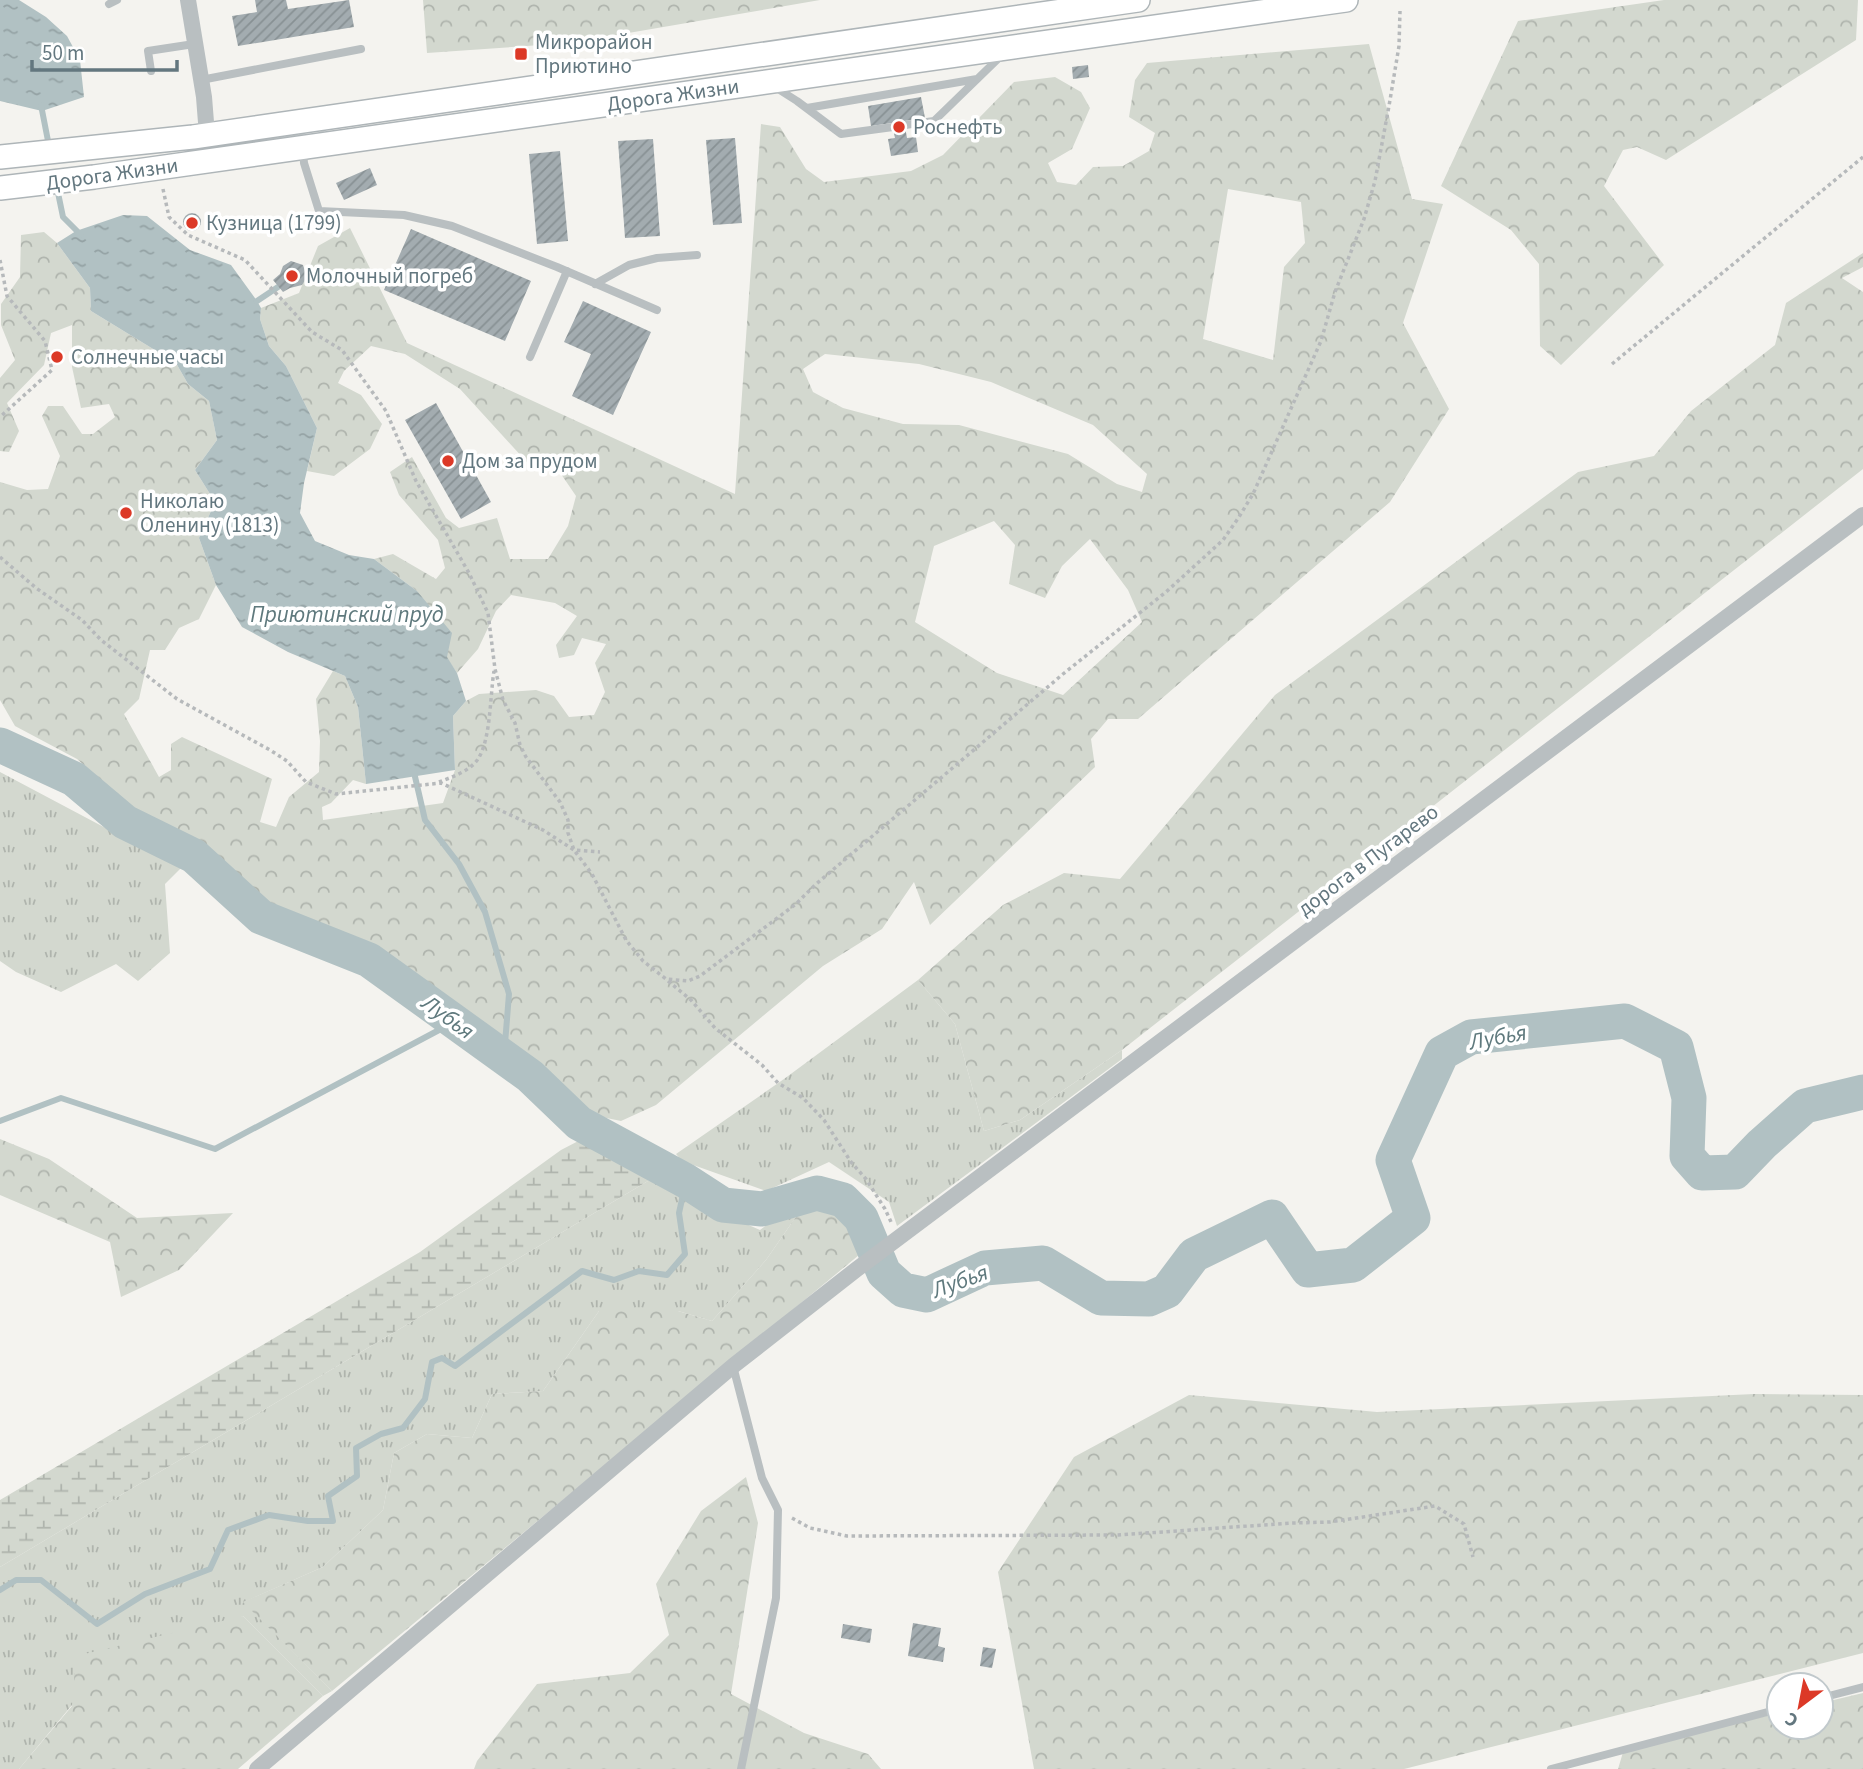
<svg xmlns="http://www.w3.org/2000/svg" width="1863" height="1769" font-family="'Source Sans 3',sans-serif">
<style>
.grass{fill:url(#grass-tufts)}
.forest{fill:url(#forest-crowns);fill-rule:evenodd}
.wetland{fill:url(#wetland-marsh)}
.water{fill:url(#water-ripples)}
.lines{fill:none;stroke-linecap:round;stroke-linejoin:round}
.stream{stroke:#b1c1c3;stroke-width:6}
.river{stroke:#b1c1c3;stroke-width:35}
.building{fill:url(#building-hatch)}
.secondary-casing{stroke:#aeb5b8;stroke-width:26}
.path{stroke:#b6b9bb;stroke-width:3.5;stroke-dasharray:3.5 3.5;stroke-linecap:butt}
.lane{stroke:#b9bfc1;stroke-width:8}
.street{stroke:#b9bfc1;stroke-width:16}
.secondary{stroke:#fff;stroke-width:23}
.poi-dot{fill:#dc3927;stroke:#fff;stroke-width:2.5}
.labels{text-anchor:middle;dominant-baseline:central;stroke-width:7;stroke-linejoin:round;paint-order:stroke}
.poi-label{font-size:21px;fill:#63777f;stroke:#fff;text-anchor:start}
.street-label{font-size:21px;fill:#63777f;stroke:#fff}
.water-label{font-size:23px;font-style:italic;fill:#5f797d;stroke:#fff}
</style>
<defs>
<pattern id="grass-tufts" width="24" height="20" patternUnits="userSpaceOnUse" patternTransform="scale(1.75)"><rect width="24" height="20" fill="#d3d8cf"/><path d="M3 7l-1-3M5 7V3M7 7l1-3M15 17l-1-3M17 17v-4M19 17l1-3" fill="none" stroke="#afb4ad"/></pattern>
<pattern id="forest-crowns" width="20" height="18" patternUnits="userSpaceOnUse" patternTransform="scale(1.75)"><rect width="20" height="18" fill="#d3d8cf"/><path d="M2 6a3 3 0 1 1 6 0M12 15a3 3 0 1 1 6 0" fill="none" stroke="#afb4ad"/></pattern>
<pattern id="wetland-marsh" width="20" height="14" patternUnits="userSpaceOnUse" patternTransform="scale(1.75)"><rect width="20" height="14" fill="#d3d8cf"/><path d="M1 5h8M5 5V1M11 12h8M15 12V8" fill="none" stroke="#afb4ad"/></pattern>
<pattern id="water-ripples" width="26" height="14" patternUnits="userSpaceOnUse" patternTransform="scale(1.75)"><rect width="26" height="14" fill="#b1c1c3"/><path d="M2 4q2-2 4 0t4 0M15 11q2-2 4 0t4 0" fill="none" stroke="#94a2a4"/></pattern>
<pattern id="building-hatch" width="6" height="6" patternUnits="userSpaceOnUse" patternTransform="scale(1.75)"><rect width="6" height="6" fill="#a3acb0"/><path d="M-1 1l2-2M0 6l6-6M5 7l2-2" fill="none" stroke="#889194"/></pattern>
</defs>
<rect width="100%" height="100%" fill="#f4f3ef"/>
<path class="grass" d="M 0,772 L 181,868 L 165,884 L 170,953 L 138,981 L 116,964 L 61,992 L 16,972 L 0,961 Z
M 918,980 L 955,1024 L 984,1131 L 1020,1120 L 1122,1050 L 1122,1059 L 897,1226 L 889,1202 L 829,1162 L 766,1191 L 682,1161 L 676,1154 L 784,1079 Z
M 653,1178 L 696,1202 L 760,1230 L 789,1208 L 802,1208 L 766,1260 L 712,1321 L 678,1311 L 599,1311 L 543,1391 L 492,1394 L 472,1438 L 427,1434 L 394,1453 L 383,1510 L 323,1567 L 244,1602 L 332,1691 L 323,1696 L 243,1616 L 72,1705 L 19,1769 L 0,1769 L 0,1567 Z"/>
<path class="forest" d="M 423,0 L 820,0 L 570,43 L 427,53 Z
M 1664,0 L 1858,0 L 1856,40 L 1666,160 L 1637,147 L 1623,150 L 1604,186 L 1664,265 L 1561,365 L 1540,346 L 1539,264 L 1511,230 L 1441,186 L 1518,21 Z
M 1369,44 L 1412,199 L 1443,204 L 1403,323 L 1449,409 L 1390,502 L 1138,719 L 1108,719 L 1091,739 L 1095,767 L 930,925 L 914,882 L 882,929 L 823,966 L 656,1105 L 621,1121 L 592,1115 L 463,1011 L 377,952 L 274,907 L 203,847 L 138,812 L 77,759 L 15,726 L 0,700 L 0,482 L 27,490 L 48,489 L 60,456 L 42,416 L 48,406 L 63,406 L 82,434 L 93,434 L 115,417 L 109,404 L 81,408 L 72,367 L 72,325 L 51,333 L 44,365 L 7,403 L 19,431 L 9,452 L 0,451 L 0,378 L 15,360 L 1,325 L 1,304 L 20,277 L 21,235 L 44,232 L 57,243 L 90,288 L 91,311 L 176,363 L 188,384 L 209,401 L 217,440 L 195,470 L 215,502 L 199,538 L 216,585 L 199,619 L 179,628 L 165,650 L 150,650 L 139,699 L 124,714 L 159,777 L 171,770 L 171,744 L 182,737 L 272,779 L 260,822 L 276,827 L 289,797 L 319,772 L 320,741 L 316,699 L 333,671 L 345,676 L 358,707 L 366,784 L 353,780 L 331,803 L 322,807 L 323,820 L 443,803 L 455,770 L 453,716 L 466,701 L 479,694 L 536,690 L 554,696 L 569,717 L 594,715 L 605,692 L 595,663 L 606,644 L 582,638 L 574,655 L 559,658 L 556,645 L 577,616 L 555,603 L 511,595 L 496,611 L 478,649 L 457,673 L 446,657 L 417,591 L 374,559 L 393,554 L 436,579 L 445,568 L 438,540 L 399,495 L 390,472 L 412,457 L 446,518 L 459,528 L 497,518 L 510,559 L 548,559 L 568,526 L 576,496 L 559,471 L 534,470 L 460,389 L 405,354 L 371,346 L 344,371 L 338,383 L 361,395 L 382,424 L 370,449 L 334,476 L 307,471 L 317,428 L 286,366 L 269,346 L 260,319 L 261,308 L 299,293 L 318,246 L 350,228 L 407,343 L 735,494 L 761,124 L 780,127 L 806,169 L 824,182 L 911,171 L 943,155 L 1014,82 L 1055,77 L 1081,92 L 1090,108 L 1072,149 L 1048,163 L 1057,182 L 1076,185 L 1093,167 L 1123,166 L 1149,151 L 1155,133 L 1129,117 L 1135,80 L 1147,63 ZM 1228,189 L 1301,202 L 1305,243 L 1284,267 L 1273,360 L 1203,339 ZM 825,354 L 919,364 L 991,382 L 1093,425 L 1147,474 L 1142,492 L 1117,484 L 1068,454 L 959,425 L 903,424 L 843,408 L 813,392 L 803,369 ZM 994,521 L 1015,545 L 1009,584 L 1045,598 L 1062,566 L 1090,539 L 1128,590 L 1142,622 L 1063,695 L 997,673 L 915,622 L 934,546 Z
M 1863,253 L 1863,267 L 1842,278 L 1863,292 L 1863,469 L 1122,1050 L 1020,1120 L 984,1131 L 955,1024 L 918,980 L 1003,905 L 1064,873 L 1120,879 L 1275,695 L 1578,472 L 1654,456 L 1691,411 L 1775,345 L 1786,303 Z
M 0,1139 L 49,1159 L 137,1218 L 233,1213 L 179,1270 L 121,1297 L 110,1242 L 0,1195 Z
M 823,1201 L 850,1217 L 859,1255 L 332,1691 L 243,1602 L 323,1567 L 383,1510 L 394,1453 L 427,1434 L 472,1438 L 492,1394 L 543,1391 L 599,1311 L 678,1311 L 712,1321 L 766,1260 L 802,1208 Z
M 1754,1394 L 1863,1395 L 1863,1653 L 1404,1769 L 1034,1769 L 998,1572 L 1074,1457 L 1189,1395 L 1377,1412 Z
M 746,1477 L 758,1523 L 731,1694 L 804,1733 L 868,1754 L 881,1769 L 474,1769 L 477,1761 L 537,1684 L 630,1673 L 669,1635 L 656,1584 L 701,1511 Z
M 243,1616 L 323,1696 L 238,1769 L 19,1769 L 72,1706 L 76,1656 Z
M 1863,1693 L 1863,1769 L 1618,1769 L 1624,1749 L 1779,1713 L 1779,1727 L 1821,1727 L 1821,1703 Z"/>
<path class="wetland" d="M 588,1136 L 653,1178 L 0,1567 L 0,1500 L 420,1252 L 561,1150 Z"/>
<path class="water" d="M 0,0 L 19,0 L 46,17 L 67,36 L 80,60 L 84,97 L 42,111 L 0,101 Z
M 123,215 L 147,216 L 190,250 L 231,265 L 257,301 L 261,308 L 260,319 L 269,346 L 286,366 L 317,428 L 304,483 L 300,513 L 315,541 L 349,555 L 374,559 L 417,591 L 452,633 L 447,657 L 457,673 L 466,701 L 453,716 L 455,770 L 366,784 L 358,707 L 345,676 L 288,652 L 242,627 L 216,585 L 199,538 L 215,502 L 195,470 L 217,440 L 209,401 L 188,384 L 176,363 L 91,311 L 90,288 L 57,243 L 76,231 Z"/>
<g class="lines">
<path class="stream" d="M 41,105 L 49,146
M 57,188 L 63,217 L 81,235
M 257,301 L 278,287
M 413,768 L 425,820 L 459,864 L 485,912 L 509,994 L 504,1056
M 0,1121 L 61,1098 L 215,1149 L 456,1021
M 0,1590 L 16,1580 L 41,1580 L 97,1624 L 145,1594 L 210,1569 L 228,1530 L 269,1515 L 308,1521 L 333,1521 L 328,1496 L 357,1476 L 356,1448 L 381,1434 L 403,1428 L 425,1399 L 432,1362 L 442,1358 L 455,1366 L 582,1271 L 614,1280 L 639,1271 L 667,1275 L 685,1254 L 679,1213 L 686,1181"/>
<path class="river" d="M 0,745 L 74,779 L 125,822 L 194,856 L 261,917 L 369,960 L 530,1076 L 579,1123 L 686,1181 L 723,1205 L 762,1209 L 817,1193 L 843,1200 L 861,1218 L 884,1273 L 903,1290 L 927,1295 L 985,1268 L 1043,1263 L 1101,1298 L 1149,1299 L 1167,1291 L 1194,1255 L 1272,1217 L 1308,1270 L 1353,1265 L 1413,1218 L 1393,1160 L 1442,1053 L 1471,1037 L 1625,1021 L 1676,1047 L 1689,1098 L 1687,1156 L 1702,1173 L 1735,1172 L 1762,1144 L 1805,1106 L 1863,1092"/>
</g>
<path class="building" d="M 255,0 L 286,0 L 288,9 L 349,0 L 354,27 L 238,46 L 232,16 L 257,12 Z
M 1088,65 L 1089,77 L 1073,79 L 1072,67 Z
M 921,97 L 925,118 L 904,121 L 907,138 L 916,137 L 918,152 L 891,156 L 888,139 L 895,138 L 892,123 L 871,126 L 868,106 Z
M 735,138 L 742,223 L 713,225 L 706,140 Z
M 653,139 L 660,236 L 625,238 L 618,141 Z
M 560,151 L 568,241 L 537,244 L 529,154 Z
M 370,168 L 377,185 L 344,200 L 336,183 Z
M183 222a9 9 0 1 1 18 0a9 9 0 1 1-18 0Z
M 411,229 L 531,281 L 505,341 L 384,290 Z
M 291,261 L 303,265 L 307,277 L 302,285 L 290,288 L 283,292 L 273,280 L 280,274 L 283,266 Z
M 583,301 L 651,332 L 613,415 L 572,396 L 591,354 L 564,342 Z
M 436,403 L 491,502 L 461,519 L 405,420 Z
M 913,1623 L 941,1628 L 938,1646 L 945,1648 L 943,1662 L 908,1656 Z
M 843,1624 L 872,1629 L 870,1643 L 841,1638 Z
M 983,1647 L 996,1649 L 992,1668 L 980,1666 Z"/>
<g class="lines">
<g class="secondary-casing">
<path id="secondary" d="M 0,157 L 193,137 L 1138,0
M 0,188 L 94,177 L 1346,0"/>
</g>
<path class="path" d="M 163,189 L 169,217 L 188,235 L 245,260 L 312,332 L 342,350 L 386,411 L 416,481 L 469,573 L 488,613 L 495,669 L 503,700 L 515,723 L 520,745 L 526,757 L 560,802 L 568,820 L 568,833 L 574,850 L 592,874 L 626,940 L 643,961 L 666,979 L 688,981 L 700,976 L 796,904 L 815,885 L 1063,674 L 1166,592 L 1223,540 L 1239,517 L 1253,494 L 1321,341 L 1335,292 L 1364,219 L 1375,181 L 1389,106 L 1399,46 L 1400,11
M 0,260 L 7,296 L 45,341 L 52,370 L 0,417
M 1612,364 L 1863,157
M 0,557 L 36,588 L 82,620 L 101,640 L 177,699 L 270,750 L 287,761 L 306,782 L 336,794 L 441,783 L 543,830 L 574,850 L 600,852
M 439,782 C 452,777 470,771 478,759 C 491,739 490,695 494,671
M 668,981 L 691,1000 L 715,1028 L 762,1065 L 778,1083 L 803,1098 L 824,1120 L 851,1162 L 866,1179 L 885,1209 L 892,1224
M 792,1518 L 810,1528 L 847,1536 L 1118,1535 L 1292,1523 L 1330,1522 L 1435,1506 L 1464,1524 L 1473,1557"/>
<path class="lane" d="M 109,4 L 117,0
M 151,71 L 148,51 L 194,44
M 201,80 L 361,49
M 775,87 L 797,101 L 841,134 L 893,127
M 807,108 L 977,79
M 905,125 L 934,121 L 1003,54
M 303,151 L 304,163 L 319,211 L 404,215 L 452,226 L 557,267 L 657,310
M 595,284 L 629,265 L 657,258 L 697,255
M 530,357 L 567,271
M 733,1366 L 762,1478 L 778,1510 L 776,1598 L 741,1769
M 1821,1698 L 1863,1687
M 1551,1769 L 1779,1709"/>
<path class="street" d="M 188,0 L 204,97 L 207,135
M 257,1769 L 733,1366 L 857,1269 L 1863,515"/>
<use href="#secondary" class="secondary"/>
</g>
<g class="poi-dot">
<rect x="514" y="47" width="14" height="14" rx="3.5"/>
<circle cx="899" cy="127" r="7"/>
<circle cx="192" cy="223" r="7"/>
<circle cx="292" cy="276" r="7"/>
<circle cx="57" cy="357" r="7"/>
<circle cx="448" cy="461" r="7"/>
<circle cx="126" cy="513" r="7"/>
</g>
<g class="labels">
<g class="poi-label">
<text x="535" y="42">Микрорайон<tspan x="535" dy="24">Приютино</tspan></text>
<text x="913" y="127">Роснефть</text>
<text x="206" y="223">Кузница (1799)</text>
<text x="306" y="276">Молочный погреб</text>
<text x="71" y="357">Солнечные часы</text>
<text x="462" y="461">Дом за прудом</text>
<text x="140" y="501">Николаю<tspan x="140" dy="24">Оленину (1813)</tspan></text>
</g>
<g class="street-label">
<text transform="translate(673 95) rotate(-8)">Дорога Жизни</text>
<text transform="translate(112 174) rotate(-8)">Дорога Жизни</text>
<text transform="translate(1368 860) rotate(-37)">дорога в Пугарево</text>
</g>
<g class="water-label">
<text x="347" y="614">Приютинский пруд</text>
<text transform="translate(448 1017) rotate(36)">Лубья</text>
<text transform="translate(1498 1037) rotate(-10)">Лубья</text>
<text transform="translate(960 1281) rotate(-20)">Лубья</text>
</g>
</g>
<g transform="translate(1800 1706) rotate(212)"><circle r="33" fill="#ffffff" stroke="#c1c9cc" stroke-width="2"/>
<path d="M0-5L12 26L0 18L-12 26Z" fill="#dc3927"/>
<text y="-10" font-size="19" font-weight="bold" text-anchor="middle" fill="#63777f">С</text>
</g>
<path d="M32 60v10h145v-10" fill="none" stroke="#63777f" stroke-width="3.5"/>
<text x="42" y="60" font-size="21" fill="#63777f" stroke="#ffffff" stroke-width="5" paint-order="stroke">50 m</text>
</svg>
